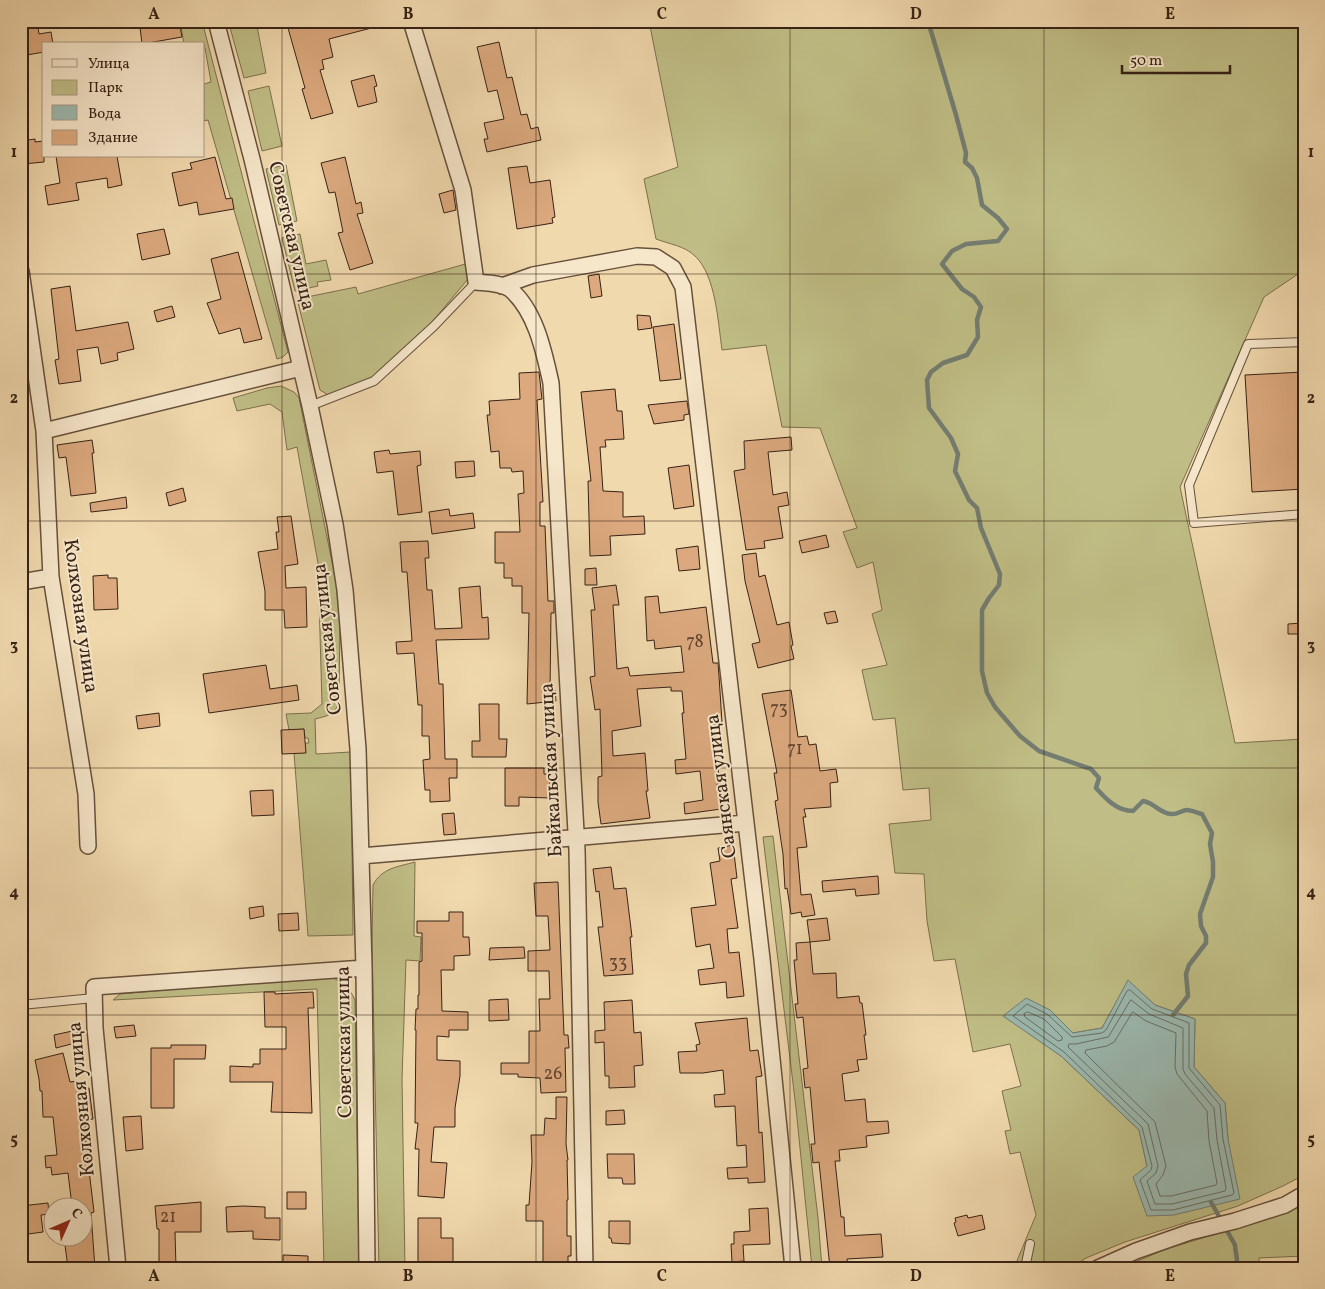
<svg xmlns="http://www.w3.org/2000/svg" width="1325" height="1289" font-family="Vollkorn,serif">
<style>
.green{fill:#c0be86;stroke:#7c704e;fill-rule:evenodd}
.water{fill:#9bb9b0;stroke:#737d72}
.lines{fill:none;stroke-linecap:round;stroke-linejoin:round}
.shore{stroke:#696e63;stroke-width:1}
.stream{stroke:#737d72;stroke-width:4.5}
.building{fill:#dca97e;stroke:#372216}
.service-casing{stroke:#66503c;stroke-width:10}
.minor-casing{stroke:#66503c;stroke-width:18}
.service{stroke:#f6e6ca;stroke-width:8}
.minor{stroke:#f6e6ca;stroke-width:15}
.grid{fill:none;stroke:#372216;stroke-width:1;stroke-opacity:0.55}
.labels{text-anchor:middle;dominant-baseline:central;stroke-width:4;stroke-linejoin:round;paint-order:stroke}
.number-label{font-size:18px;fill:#604430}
.street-label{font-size:20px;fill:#372216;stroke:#f6e6ca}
.neatline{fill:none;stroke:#372216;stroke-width:2}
.grid-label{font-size:16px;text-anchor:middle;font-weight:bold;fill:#372216}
</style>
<rect width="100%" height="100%" fill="#f1d9ae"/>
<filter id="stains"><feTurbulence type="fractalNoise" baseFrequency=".004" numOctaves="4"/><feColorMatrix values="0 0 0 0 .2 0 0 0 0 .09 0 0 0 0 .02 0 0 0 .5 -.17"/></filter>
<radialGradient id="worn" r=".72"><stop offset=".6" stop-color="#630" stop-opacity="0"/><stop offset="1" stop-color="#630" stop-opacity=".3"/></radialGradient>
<path class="green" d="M 180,21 L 202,21 L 288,352 L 283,357 L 277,359 L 208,120 L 204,121 L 204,84 L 211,82 L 205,48 L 204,48 L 204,44 L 184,44 Z
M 241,21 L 256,21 L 266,73 L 244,78 L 229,24 Z
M 649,21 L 1304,21 L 1304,270 L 1264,297 L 1180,487 L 1235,743 L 1304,739 L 1304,1175 L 1283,1186 L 1238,1206 L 1125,1242 L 1086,1258 L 1071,1268 L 1014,1268 L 1036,1215 L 1020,1152 L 1010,1154 L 1005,1131 L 1011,1130 L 1002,1091 L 1021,1086 L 1010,1044 L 973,1052 L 955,959 L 934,961 L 927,921 L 924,874 L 895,873 L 889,824 L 931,820 L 929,788 L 903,790 L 895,718 L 873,720 L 862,670 L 887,665 L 872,614 L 882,610 L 873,562 L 857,568 L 843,532 L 857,528 L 820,428 L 782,427 L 766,345 L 722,350 C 718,322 716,276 695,256 C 685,246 669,244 656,239 L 644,179 L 678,167 ZM 1128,981 L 1155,1005 L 1195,1019 L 1194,1067 L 1225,1103 L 1228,1139 L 1147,1166 L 1139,1130 L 1061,1056 L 1004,1016 L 1050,1010 L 1073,1033 L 1102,1028 Z
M 269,86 L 282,146 L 262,151 L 248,91 Z
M 286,165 L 297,221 L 279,225 L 266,169 Z
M 300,234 L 306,264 L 326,260 L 331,280 L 317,282 L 318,286 L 295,291 L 282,238 Z
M 469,263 L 468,279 L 407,352 L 384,373 L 328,395 L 320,390 L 297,299 L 356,287 L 358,294 Z
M 281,386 L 294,392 L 299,398 L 336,582 L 340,613 L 339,702 C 335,715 327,716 315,719 L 316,754 L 351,752 L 353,935 L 308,936 L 294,753 L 305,743 L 309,743 L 308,738 L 305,738 L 304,729 L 289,730 L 286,714 L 311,713 L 322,704 L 318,563 L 297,447 L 287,450 L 282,412 L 270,404 L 237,411 L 233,398 L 267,388 Z
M 773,836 L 818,1218 L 822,1268 L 812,1268 L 796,1108 L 763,837 Z
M 415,862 L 414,936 L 421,937 L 420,961 L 406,960 L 402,1079 L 405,1268 L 379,1268 L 372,944 L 373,885 C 382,868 397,867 415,862 Z
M 324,976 C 339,978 349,986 355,1000 L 359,1268 L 324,1268 L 317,989 L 113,1000 L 120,994 Z
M 1304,1204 L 1304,1256 L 1259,1258 L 1259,1268 L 1121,1268 L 1166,1249 L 1269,1218 Z"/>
<path class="water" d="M 1128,980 L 1155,1005 L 1195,1019 L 1194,1067 L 1225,1103 L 1228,1139 L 1240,1199 L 1174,1215 L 1147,1216 L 1133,1177 L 1147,1166 L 1139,1130 L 1061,1056 L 1003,1016 L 1026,998 L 1050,1010 L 1073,1033 L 1102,1028 Z"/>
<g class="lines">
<path class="shore" d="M 1130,990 L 1152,1009 L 1189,1023 L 1189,1068 L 1220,1105 L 1223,1139 L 1234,1193 L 1232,1195 L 1173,1210 L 1151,1210 L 1140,1180 L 1151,1170 L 1152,1166 L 1142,1127 L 1064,1052 L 1013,1016 L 1027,1004 L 1047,1014 L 1072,1037 L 1102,1033 L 1106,1030 L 1127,991 Z
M 1131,1000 L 1149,1014 L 1183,1028 L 1183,1069 L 1185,1074 L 1214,1108 L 1217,1140 L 1226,1188 L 1225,1191 L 1172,1204 L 1155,1204 L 1147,1181 L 1156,1173 L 1158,1166 L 1148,1124 L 1068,1047 L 1069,1044 L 1076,1044 L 1108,1037 Z
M 1028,1012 L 1044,1019 L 1062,1037 L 1062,1040 L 1058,1041 L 1025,1017 L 1024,1014 Z
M 1133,1012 L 1146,1021 L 1176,1033 L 1175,1067 L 1177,1074 L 1207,1111 L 1209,1141 L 1217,1183 L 1216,1185 L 1171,1196 L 1160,1196 L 1156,1184 L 1163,1175 L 1166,1166 L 1155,1122 L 1085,1053 L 1086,1050 L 1107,1046 L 1114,1042 Z"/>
<path class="stream" d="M 928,21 L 956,115 L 966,153 L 965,162 L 972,168 L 977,178 L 982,205 L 998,218 L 1007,229 L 998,241 L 966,244 L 952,251 L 942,264 L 962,289 L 974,297 L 981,307 L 977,320 L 978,337 L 967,355 L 943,363 L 931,372 L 927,380 L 929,408 L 951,438 L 958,454 L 955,471 L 969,500 L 977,508 L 981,528 L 1000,574 L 999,585 L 989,598 L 982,610 L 982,671 L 987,693 L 995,707 L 1020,736 L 1039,751 L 1091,769 L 1099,778 L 1096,788 C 1106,799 1117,811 1133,811 L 1143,801 C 1155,803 1159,813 1171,814 C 1177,815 1182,810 1187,810 C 1191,810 1198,813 1202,814 L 1212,833 L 1210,844 L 1213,862 L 1213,877 L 1200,914 L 1201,926 L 1206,936 L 1206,943 L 1189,965 L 1186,974 L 1188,996 L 1173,1015
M 1211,1202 L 1235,1245 C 1235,1252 1239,1261 1236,1268"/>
</g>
<path class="building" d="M 21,21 L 37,21 L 39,34 L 51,32 L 53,44 L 44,44 L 44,52 L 21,56 Z
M 150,21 L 179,21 L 182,37 L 142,44 L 140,27 L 151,25 Z
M 286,21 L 308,21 L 309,28 L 334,21 L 383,21 L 383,25 L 329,39 L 333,57 L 322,60 L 324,69 L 320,70 L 333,113 L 311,119 L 302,89 L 305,88 Z
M 499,42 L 507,78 L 512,77 L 521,115 L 527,114 L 531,129 L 538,127 L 541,140 L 487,152 L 484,139 L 488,139 L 484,123 L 504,119 L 497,90 L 488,92 L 477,47 Z
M 374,75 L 377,86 L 374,87 L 377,102 L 358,107 L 351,81 Z
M 35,139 L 35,142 L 44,141 L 44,162 L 23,164 L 21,141 Z
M 56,156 L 117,156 L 122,185 L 108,188 L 107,178 L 76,183 L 79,200 L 48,205 L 45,186 L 60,183 Z
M 215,157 L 226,199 L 232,198 L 234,209 L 199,215 L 197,202 L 179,206 L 172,173 L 192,169 L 190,163 Z
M 345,157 L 356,204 L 361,202 L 363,213 L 357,214 L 373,263 L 350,270 L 338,233 L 343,232 L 335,192 L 329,193 L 321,163 Z
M 527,166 L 530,183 L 550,180 L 555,217 L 552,218 L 553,223 L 517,229 L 508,168 Z
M 453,190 L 456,210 L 444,213 L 439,194 Z
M 164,229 L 170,254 L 142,260 L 137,234 Z
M 238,252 L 262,339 L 244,343 L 240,328 L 219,334 L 207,303 L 221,299 L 211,259 Z
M 599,274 L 602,296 L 591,298 L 588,276 Z
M 70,286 L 76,331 L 128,322 L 134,349 L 117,353 L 118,360 L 101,364 L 98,347 L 77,350 L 81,381 L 59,384 L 55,360 L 59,359 L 51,289 Z
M 172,306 L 175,317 L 157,322 L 154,311 Z
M 637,315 L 650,316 L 652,328 L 638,330 Z
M 674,324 L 681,379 L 660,381 L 653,327 Z
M 539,372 L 542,399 L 537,400 L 543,502 L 540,502 L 540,526 L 545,526 L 548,601 L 554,601 L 554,613 L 551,613 L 550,690 L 555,690 L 556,701 L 527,704 L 529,613 L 522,613 L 522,586 L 512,586 L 512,578 L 504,578 L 504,563 L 495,563 L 495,532 L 520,532 L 518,494 L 524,493 L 523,471 L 512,472 L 511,468 L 500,468 L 499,451 L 491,452 L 487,415 L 490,415 L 489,401 L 520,399 L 519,373 Z
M 1304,372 L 1304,489 L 1252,492 L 1245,375 Z
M 615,389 L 617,411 L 622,411 L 624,439 L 605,440 L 606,447 L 600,447 L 603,491 L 623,492 L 623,517 L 644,516 L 645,534 L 610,536 L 611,555 L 590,556 L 588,481 L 591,481 L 581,392 Z
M 687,401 L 689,414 L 684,415 L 684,420 L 654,424 L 648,405 Z
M 791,437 L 792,450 L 768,452 L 773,495 L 787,492 L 789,505 L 778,507 L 783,538 L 764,541 L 765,548 L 746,550 L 734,471 L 745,469 L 744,441 Z
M 92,440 L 94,453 L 92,453 L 96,493 L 71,496 L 66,457 L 59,458 L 57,445 Z
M 389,450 L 390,454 L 420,451 L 421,465 L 417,466 L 422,512 L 398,515 L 393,471 L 377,473 L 374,452 Z
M 474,461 L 475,476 L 456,478 L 455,462 Z
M 689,465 L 694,506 L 674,509 L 668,468 Z
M 183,488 L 186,501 L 169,506 L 166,493 Z
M 126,497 L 127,508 L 91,512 L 90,503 Z
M 449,509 L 450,516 L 473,513 L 475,528 L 432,534 L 429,512 Z
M 291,516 L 298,564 L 285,566 L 286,588 L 306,587 L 307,627 L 285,628 L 284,610 L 265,610 L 265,591 L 258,552 L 278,549 L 276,532 L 279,532 L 277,517 Z
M 826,535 L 829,547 L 802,553 L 799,541 Z
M 428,541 L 429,558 L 425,558 L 427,590 L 432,590 L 435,629 L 462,628 L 459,588 L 480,586 L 482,618 L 488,617 L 489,639 L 436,640 L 439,684 L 443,684 L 445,759 L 457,759 L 457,778 L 449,778 L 450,801 L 430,802 L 430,790 L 425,790 L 423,760 L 430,759 L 429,736 L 422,736 L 422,705 L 418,705 L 414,653 L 397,654 L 396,642 L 412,641 L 407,572 L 402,572 L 400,542 Z
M 698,546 L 700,569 L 679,571 L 676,549 Z
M 756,553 L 759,577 L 765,575 L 777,625 L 789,622 L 793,645 L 791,646 L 794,659 L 758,668 L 752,644 L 760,642 L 745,581 L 742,555 Z
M 596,568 L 597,585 L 585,585 L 585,569 Z
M 108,575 L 108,578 L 117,578 L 118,609 L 94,610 L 93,576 Z
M 616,585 L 619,605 L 613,605 L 617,669 L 628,667 L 630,676 L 684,672 L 681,646 L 655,649 L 654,640 L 647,641 L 645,597 L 658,596 L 660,613 L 706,607 L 713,663 L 718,663 L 719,676 L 722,722 L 715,723 L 716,735 L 714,735 L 720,784 L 717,784 L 721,809 L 685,814 L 684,803 L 703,800 L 700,771 L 676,774 L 675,760 L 686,759 L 682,713 L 684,713 L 682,691 L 671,691 L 671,687 L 637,689 L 641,726 L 612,731 L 613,756 L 645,753 L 648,791 L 646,791 L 650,818 L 601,824 L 598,802 L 598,777 L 602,776 L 600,709 L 595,710 L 590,677 L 595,676 L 591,610 L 595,610 L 592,588 Z
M 835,611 L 838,622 L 827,624 L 824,613 Z
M 1302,623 L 1302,634 L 1288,634 L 1288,624 Z
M 266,665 L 270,689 L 297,685 L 299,700 L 209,713 L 203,674 Z
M 791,690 L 798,737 L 807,736 L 809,745 L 816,744 L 820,771 L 836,769 L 838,782 L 830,783 L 831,807 L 804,809 L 806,817 L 803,817 L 807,847 L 797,848 L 801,895 L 811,894 L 815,915 L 802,917 L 801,912 L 791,914 L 787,888 L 785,889 L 783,854 L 775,801 L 778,800 L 774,773 L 777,773 L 762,694 Z
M 479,704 L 499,704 L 499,739 L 507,739 L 506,757 L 472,757 L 472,741 L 480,741 Z
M 159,713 L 160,726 L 138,729 L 136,716 Z
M 304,729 L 306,753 L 282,754 L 281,730 Z
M 505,768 L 544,768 L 544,774 L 550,774 L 550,798 L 519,797 L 519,806 L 505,806 Z
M 273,790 L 274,815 L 252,816 L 250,791 Z
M 454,813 L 456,834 L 444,835 L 442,814 Z
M 733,845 L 737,878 L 731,879 L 738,928 L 727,929 L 729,953 L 739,952 L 744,996 L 727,998 L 726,982 L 700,985 L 698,970 L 714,968 L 710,944 L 696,947 L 691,908 L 716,905 L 710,863 L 720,861 L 718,848 Z
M 611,867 L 614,889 L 626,888 L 632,937 L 630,937 L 633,974 L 604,976 L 598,927 L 603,927 L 599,891 L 596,892 L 593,869 Z
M 878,876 L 879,894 L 856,896 L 855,889 L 823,892 L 822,881 Z
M 558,882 L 564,1035 L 568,1035 L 569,1048 L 565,1048 L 566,1092 L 541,1093 L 540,1078 L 518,1077 L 518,1074 L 501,1074 L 501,1063 L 529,1063 L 529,1031 L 540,1031 L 539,999 L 550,999 L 549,971 L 528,971 L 528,951 L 550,950 L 548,916 L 536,916 L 534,883 Z
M 263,906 L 264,916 L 250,919 L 249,908 Z
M 449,912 L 463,912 L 463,937 L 469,937 L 470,955 L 454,956 L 454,970 L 441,970 L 442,1011 L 468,1012 L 468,1030 L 449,1030 L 449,1037 L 437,1036 L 437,1060 L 460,1061 L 460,1076 L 455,1108 L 455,1127 L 434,1127 L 431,1162 L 447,1163 L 444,1198 L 418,1196 L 419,1149 L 415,1149 L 418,1123 L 415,1123 L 416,1030 L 415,1030 L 416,1009 L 418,1009 L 418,995 L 419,995 L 419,962 L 422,961 L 422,933 L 417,933 L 417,921 L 449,921 Z
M 298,913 L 299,930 L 279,931 L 278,914 Z
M 827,918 L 830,940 L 810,942 L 807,920 Z
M 810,942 L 813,974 L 836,973 L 837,998 L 859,996 L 860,1003 L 862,1003 L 866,1035 L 864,1035 L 867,1059 L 857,1060 L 859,1071 L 842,1074 L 845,1101 L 865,1099 L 867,1122 L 888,1121 L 889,1133 L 866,1136 L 867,1147 L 839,1150 L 840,1161 L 835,1161 L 841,1217 L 844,1217 L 845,1236 L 881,1234 L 883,1257 L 847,1259 L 848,1268 L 830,1268 L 819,1162 L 813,1163 L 811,1144 L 815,1144 L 810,1087 L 805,1088 L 803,1069 L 808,1068 L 803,1017 L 797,1018 L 795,1004 L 798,1004 L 794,960 L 797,960 L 796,943 Z
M 524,947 L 525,958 L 489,960 L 490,948 Z
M 264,992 L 275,992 L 275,994 L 313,992 L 314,1008 L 308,1008 L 312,1113 L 271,1112 L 273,1082 L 230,1082 L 230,1066 L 253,1067 L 253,1064 L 260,1064 L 260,1049 L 286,1049 L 286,1027 L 265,1027 Z
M 508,999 L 509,1020 L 489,1021 L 489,1000 Z
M 632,1000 L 634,1033 L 641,1032 L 643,1065 L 634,1066 L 635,1087 L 609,1088 L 609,1076 L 605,1076 L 604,1042 L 595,1043 L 595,1031 L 605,1030 L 604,1002 Z
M 747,1018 L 750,1051 L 758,1050 L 762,1076 L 756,1077 L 759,1133 L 762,1132 L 765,1182 L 748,1183 L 748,1178 L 728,1179 L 727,1168 L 747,1167 L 746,1145 L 737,1146 L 735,1106 L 715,1107 L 714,1095 L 725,1094 L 723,1070 L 703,1073 L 680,1073 L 678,1052 L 697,1051 L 696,1045 L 700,1044 L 695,1023 Z
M 134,1025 L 136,1036 L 116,1038 L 114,1027 Z
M 77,1030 L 79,1042 L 56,1048 L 54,1035 Z
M 171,1045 L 206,1045 L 205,1059 L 174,1059 L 174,1108 L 151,1108 L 151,1048 L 171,1048 Z
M 63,1053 L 70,1082 L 78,1081 L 78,1089 L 89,1088 L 93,1119 L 85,1120 L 86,1145 L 94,1212 L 91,1213 L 95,1268 L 68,1268 L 65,1245 L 70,1244 L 69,1236 L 82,1236 L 82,1206 L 72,1206 L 68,1173 L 52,1175 L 51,1167 L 46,1168 L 45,1156 L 57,1155 L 53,1117 L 43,1117 L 42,1091 L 40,1091 L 39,1079 L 35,1060 Z
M 556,1097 L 567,1097 L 566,1144 L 568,1160 L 567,1160 L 568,1200 L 567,1200 L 567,1236 L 571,1236 L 571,1256 L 568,1256 L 568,1268 L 543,1268 L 543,1221 L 526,1221 L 526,1205 L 529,1205 L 532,1162 L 531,1135 L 544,1135 L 545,1118 L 556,1119 Z
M 624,1110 L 625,1124 L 606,1125 L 606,1111 Z
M 141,1116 L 143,1149 L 126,1151 L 123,1117 Z
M 607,1154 L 634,1154 L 635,1184 L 623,1184 L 622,1178 L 608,1178 Z
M 287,1192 L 306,1192 L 306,1209 L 287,1209 Z
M 201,1202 L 201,1232 L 175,1232 L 176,1268 L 159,1268 L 159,1229 L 157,1229 L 155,1206 Z
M 48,1203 L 49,1214 L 41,1215 L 43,1232 L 21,1235 L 21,1206 Z
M 243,1206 L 265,1207 L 265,1218 L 280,1218 L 280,1240 L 253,1239 L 253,1231 L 227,1232 L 226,1207 Z
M 768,1208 L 770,1244 L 743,1245 L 744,1261 L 732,1262 L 731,1244 L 734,1244 L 734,1232 L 750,1231 L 749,1209 Z
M 967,1215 L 968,1218 L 982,1215 L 985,1229 L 958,1236 L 954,1223 L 956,1222 L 955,1218 Z
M 418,1218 L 441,1218 L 441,1238 L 453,1238 L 453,1268 L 418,1268 Z
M 609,1221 L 630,1221 L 630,1244 L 612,1243 L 611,1238 L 609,1238 Z
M 283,1255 L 308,1256 L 308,1268 L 283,1268 Z"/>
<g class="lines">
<g class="service-casing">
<path id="service" d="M 1304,342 L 1248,344 L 1189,485 L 1194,523 L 1304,514
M 310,406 L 374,381 L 434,326 L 476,282
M 21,1005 L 94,998
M 1025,1268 L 1030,1244"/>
</g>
<g class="minor-casing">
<path id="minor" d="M 216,21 L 252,159 L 310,406 L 335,524 L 345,590 L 358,749 L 364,968 L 367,1268
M 411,21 L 463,190 L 476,282 C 486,283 501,283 510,289 C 536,311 544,352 551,383 L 577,850 L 585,1268
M 21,271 L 44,431 L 51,577 L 86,794 L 88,846
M 502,286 L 533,275 L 637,256 L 656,257 L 673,268 L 683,287 L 762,959 L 793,1268
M 44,431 L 301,368
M 21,582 L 51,577
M 361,856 L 746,823
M 118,1268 L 95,1028 L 94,987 L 364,968
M 1098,1268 L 1136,1251 L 1190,1232 L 1235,1221 L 1285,1205 L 1304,1194"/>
</g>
<use href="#service" class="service"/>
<use href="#minor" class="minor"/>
</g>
<path class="grid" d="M 282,21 L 282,1268M 536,21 L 536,1268M 790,21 L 790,1268M 1044,21 L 1044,1268M 21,274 L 1304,274M 21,521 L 1304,521M 21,768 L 1304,768M 21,1015 L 1304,1015"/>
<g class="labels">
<g class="number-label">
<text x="695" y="642">78</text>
<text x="779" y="709">73</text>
<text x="795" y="749">71</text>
<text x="618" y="963">33</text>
<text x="553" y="1074">26</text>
<text x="168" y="1217">21</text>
</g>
<g class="street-label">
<text transform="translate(291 236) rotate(77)">Советская улица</text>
<text transform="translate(80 616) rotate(82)">Колхозная улица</text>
<text transform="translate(328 639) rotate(-96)">Советская улица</text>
<text transform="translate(552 770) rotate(-93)">Байкальская улица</text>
<text transform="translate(722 786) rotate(-97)">Саянская улица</text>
<text transform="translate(345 1042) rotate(-91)">Советская улица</text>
<text transform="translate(82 1099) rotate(-95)">Колхозная улица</text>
</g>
</g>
<rect width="1325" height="1289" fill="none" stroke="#f1d9ae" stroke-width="55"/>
<rect x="42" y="42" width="162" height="115" fill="#f6e6ca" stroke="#aa9882"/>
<rect x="52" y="59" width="25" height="8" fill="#f6e6ca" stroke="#aa9882"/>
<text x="88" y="68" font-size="15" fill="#372216">Улица</text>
<rect x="52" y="80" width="25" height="15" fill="#c0be86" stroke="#aa9882"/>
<text x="88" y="92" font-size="15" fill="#372216">Парк</text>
<rect x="52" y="105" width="25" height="15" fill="#9bb9b0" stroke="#aa9882"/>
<text x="88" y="118" font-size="15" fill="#372216">Вода</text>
<rect x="52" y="130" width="25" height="15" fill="#dca97e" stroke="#aa9882"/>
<text x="88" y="142" font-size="15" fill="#372216">Здание</text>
<g transform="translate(68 1222) rotate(45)"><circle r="24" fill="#f6e6ca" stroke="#aa9882"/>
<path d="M0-4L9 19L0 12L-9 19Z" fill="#8f2418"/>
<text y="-8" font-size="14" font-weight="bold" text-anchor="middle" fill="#372216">С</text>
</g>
<path d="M1122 65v8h108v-8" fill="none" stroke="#372216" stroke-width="2.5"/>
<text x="1130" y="65" font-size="15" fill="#372216" stroke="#f6e6ca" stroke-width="4" paint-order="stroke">50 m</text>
<rect x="28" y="28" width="1270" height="1234" class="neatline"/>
<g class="grid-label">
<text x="154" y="19">A</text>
<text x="408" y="19">B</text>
<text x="662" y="19">C</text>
<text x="916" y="19">D</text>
<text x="1170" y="19">E</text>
<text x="14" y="157">1</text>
<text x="1311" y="157">1</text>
<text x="14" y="403">2</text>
<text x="1311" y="403">2</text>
<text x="14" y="650">3</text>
<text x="1311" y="650">3</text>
<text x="14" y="897">4</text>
<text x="1311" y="897">4</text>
<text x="14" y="1144">5</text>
<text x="1311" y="1144">5</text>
<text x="154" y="1281">A</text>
<text x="408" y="1281">B</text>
<text x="662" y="1281">C</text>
<text x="916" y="1281">D</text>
<text x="1170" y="1281">E</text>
</g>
<rect width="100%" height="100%" filter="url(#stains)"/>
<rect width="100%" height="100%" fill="url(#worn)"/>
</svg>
